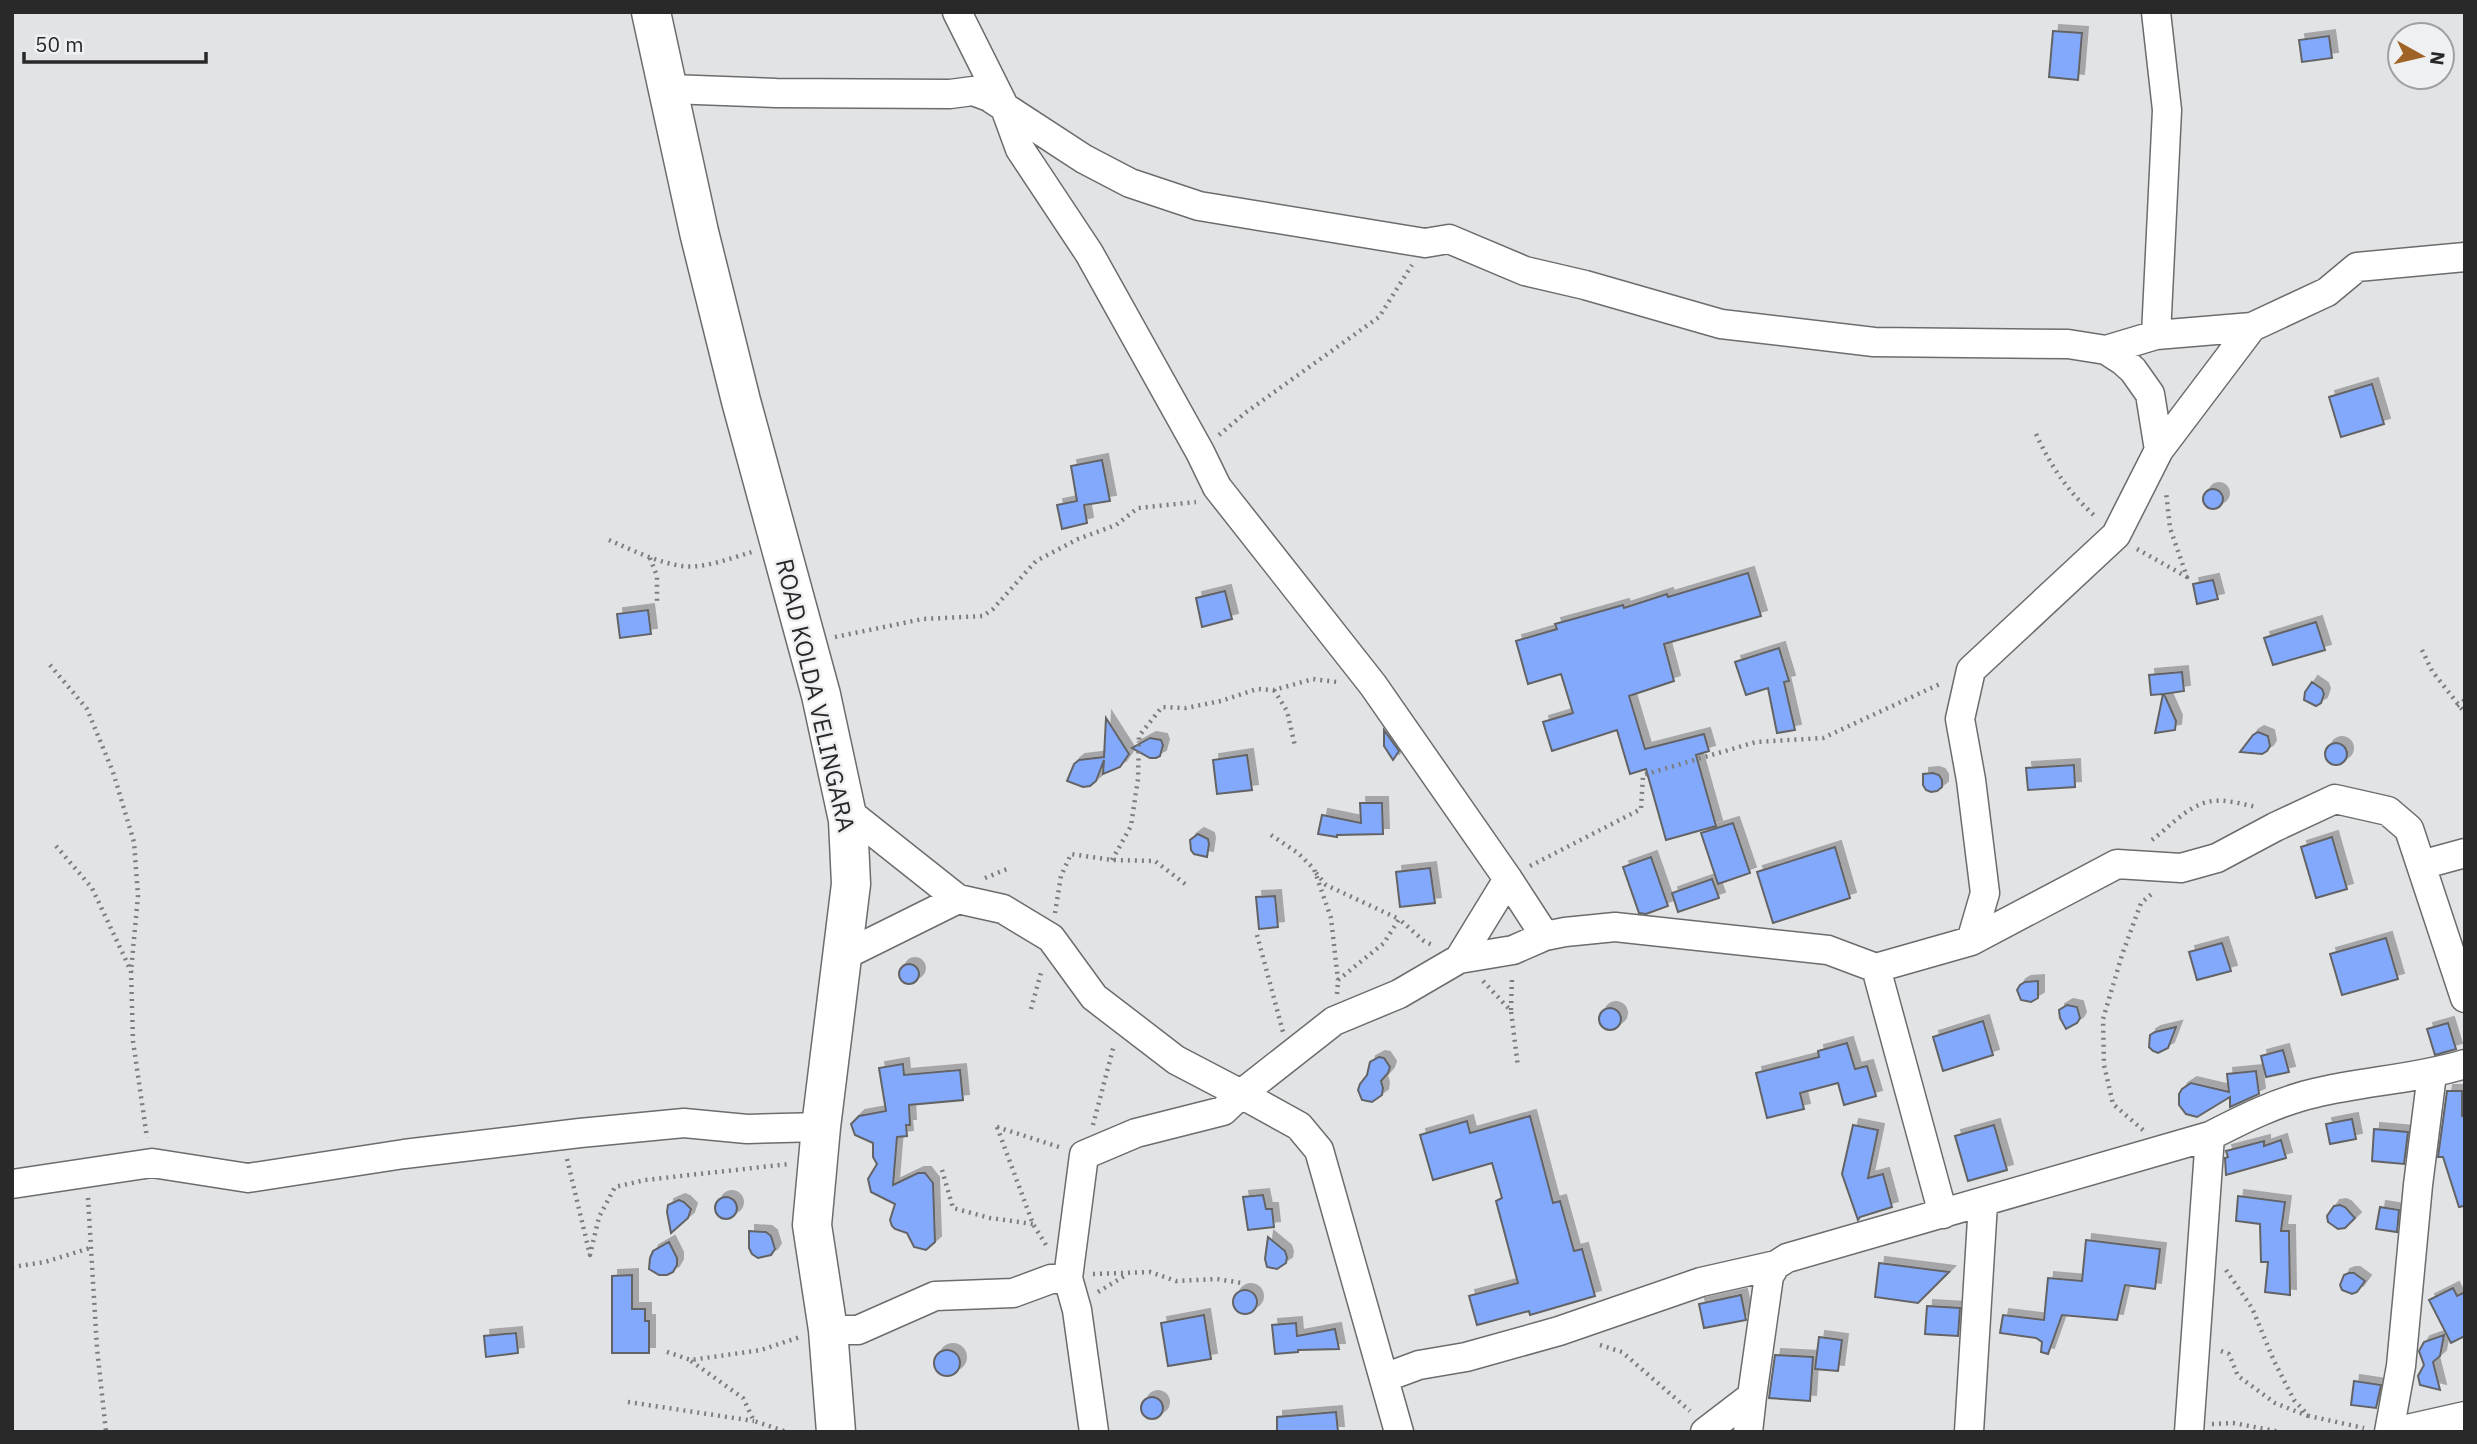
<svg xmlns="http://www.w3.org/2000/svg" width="2477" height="1444" font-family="'IBM Plex Sans',sans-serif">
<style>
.building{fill:#83a9fd;stroke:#636465;stroke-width:2;filter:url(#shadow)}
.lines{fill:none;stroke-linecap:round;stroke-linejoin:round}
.minor-casing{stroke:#6b6c6d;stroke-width:31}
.secondary-casing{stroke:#6b6c6d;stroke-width:41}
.path{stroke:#7d7d7f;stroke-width:4.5;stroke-dasharray:2 5;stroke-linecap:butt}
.minor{stroke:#fff;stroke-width:28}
.secondary{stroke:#fff;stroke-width:38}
.labels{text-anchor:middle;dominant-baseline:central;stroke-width:5;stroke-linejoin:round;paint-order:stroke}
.street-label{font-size:24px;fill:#29292a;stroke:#eff0f2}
</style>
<defs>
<filter id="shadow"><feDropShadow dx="6" dy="-6" stdDeviation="0" flood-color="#0004"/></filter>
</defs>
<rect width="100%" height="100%" fill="#e2e3e5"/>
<path class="building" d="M 2053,31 L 2082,33 L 2078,80 L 2049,77 Z
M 2329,36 L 2332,58 L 2302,62 L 2299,40 Z
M 2372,384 L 2384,424 L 2341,437 L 2329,397 Z
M 1102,460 L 1110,501 L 1084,505 L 1087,523 L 1062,529 L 1057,505 L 1077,501 L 1071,466 Z
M2203 499a10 10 0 1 1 20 0a10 10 0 1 1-20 0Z
M 1748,573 L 1761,616 L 1664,644 L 1674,681 L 1629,696 L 1645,749 L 1704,734 L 1709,751 L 1696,755 L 1716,826 L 1666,840 L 1646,769 L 1630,774 L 1617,730 L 1552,751 L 1543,722 L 1573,713 L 1561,674 L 1528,684 L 1516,641 L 1557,629 L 1555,624 L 1584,616 L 1623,605 L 1624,608 L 1667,594 L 1668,597 Z
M 2213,580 L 2218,599 L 2197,604 L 2193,584 Z
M 1225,591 L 1232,619 L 1202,627 L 1196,598 Z
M 648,610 L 651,634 L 620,638 L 617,614 Z
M 2316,622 L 2325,650 L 2273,665 L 2264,638 Z
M 1779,648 L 1789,681 L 1784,682 L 1795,730 L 1777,733 L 1768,688 L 1746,695 L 1735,662 Z
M 2182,672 L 2184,691 L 2164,694 L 2176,721 L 2175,730 L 2155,733 L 2163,694 L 2151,695 L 2149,675 Z
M 2312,682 L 2322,689 L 2324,694 L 2321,703 L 2316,706 L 2304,700 L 2305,692 Z
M 1106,718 L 1129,754 L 1120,767 L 1103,774 L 1104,760 L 1096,781 L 1090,786 L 1083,787 L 1067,781 L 1074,764 L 1079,760 L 1104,757 Z
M 1384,730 L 1399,751 L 1393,760 L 1384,746 Z
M 2258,732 L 2268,736 L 2270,746 L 2267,751 L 2262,754 L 2240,752 L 2253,735 Z
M 1150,738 L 1161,740 L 1163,745 L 1160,756 L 1156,758 L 1150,758 L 1132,748 Z
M2325 754a11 11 0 1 1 22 0a11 11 0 1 1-22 0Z
M 1247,755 L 1252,790 L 1217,794 L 1213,760 Z
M 2074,765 L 2075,787 L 2028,790 L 2026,768 Z
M 1933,773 L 1939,775 L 1942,780 L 1942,787 L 1937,791 L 1931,792 L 1926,790 L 1923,785 L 1923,774 Z
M 1360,803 L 1382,803 L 1383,834 L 1337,835 L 1337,837 L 1318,834 L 1322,815 L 1361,823 Z
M 1733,823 L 1750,873 L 1718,884 L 1701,833 Z
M 1198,834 L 1208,839 L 1209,844 L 1207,857 L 1194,854 L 1191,850 L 1190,840 Z
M 2332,837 L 2347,889 L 2316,898 L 2301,847 Z
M 1835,847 L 1850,898 L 1773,923 L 1757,872 Z
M 1651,857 L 1668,906 L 1646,914 L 1639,913 L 1623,867 Z
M 1430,868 L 1435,903 L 1400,907 L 1396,872 Z
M 1712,879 L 1719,898 L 1678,912 L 1672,893 Z
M 1275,896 L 1278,927 L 1259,929 L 1256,897 Z
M 2386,938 L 2398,979 L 2342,995 L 2330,954 Z
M 2222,943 L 2231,971 L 2197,980 L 2189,952 Z
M899 974a10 10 0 1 1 20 0a10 10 0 1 1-20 0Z
M 2038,981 L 2038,998 L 2031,1002 L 2021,1000 L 2017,990 L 2020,985 L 2025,982 Z
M 2067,1005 L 2077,1007 L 2080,1018 L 2077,1023 L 2066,1029 L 2060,1018 L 2059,1010 Z
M1599 1019a11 11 0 1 1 22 0a11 11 0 1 1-22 0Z
M 1983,1021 L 1993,1055 L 1943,1071 L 1933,1037 Z
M 2448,1023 L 2456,1049 L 2435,1055 L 2427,1029 Z
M 2176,1027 L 2168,1048 L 2158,1053 L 2153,1051 L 2149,1047 L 2150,1035 L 2155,1032 Z
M 1847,1043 L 1855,1069 L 1867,1066 L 1876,1096 L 1844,1105 L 1838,1083 L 1800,1093 L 1804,1109 L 1767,1118 L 1756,1073 L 1819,1057 L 1818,1051 Z
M 2283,1050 L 2289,1072 L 2266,1077 L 2261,1056 Z
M 1379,1057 L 1384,1058 L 1390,1067 L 1388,1073 L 1381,1081 L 1383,1088 L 1382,1095 L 1372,1102 L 1362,1100 L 1358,1090 L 1360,1084 L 1367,1075 L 1370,1062 Z
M 903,1064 L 904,1075 L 960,1070 L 963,1100 L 909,1105 L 910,1125 L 906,1125 L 907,1136 L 897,1137 L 893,1185 L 918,1173 L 925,1173 L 933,1183 L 935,1242 L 926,1250 L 914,1247 L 907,1233 L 895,1229 L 892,1226 L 890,1220 L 895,1204 L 871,1192 L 868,1179 L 877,1164 L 873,1157 L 873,1143 L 855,1135 L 851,1124 L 859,1116 L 886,1111 L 879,1068 Z
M 2256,1071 L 2259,1094 L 2230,1107 L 2230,1097 L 2197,1117 L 2186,1114 L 2179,1105 L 2179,1094 L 2182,1089 L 2191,1083 L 2229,1092 L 2227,1074 Z
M 2447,1091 L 2462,1091 L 2462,1116 L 2465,1116 L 2464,1206 L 2459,1207 L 2443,1157 L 2438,1157 Z
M 1530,1116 L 1553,1203 L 1560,1201 L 1574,1251 L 1582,1249 L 1595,1296 L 1530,1315 L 1529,1311 L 1477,1325 L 1469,1296 L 1518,1283 L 1496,1201 L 1502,1198 L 1492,1163 L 1433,1180 L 1420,1135 L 1467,1121 L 1470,1133 Z
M 2352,1119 L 2356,1139 L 2330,1144 L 2326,1124 Z
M 1853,1125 L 1878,1130 L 1868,1178 L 1883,1174 L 1892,1207 L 1860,1217 L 1858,1220 L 1842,1174 Z
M 1994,1125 L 2007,1170 L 1968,1181 L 1955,1136 Z
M 2374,1129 L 2408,1132 L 2404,1164 L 2372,1161 Z
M 2281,1140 L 2286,1158 L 2226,1175 L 2225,1158 L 2228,1157 L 2226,1151 L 2264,1141 L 2264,1146 Z
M 1263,1195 L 1266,1209 L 1272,1209 L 1274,1227 L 1248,1230 L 1243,1197 Z
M 2238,1196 L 2285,1202 L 2281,1231 L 2289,1231 L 2290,1295 L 2265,1292 L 2268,1262 L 2261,1262 L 2260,1224 L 2236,1221 Z
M715 1208a11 11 0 1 1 22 0a11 11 0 1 1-22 0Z
M 679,1200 L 684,1202 L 691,1209 L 688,1218 L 671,1233 L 667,1212 L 668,1205 Z
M 2340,1205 L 2345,1207 L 2355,1218 L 2345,1228 L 2338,1229 L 2328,1222 L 2327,1216 L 2334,1206 Z
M 2380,1207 L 2399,1210 L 2397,1232 L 2376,1229 Z
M 749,1231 L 766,1232 L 771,1236 L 775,1249 L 771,1255 L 758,1258 L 752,1254 L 749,1248 Z
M 1268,1237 L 1285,1251 L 1287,1257 L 1286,1263 L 1277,1269 L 1267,1267 L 1265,1259 Z
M 2086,1240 L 2160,1249 L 2155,1289 L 2125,1285 L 2117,1320 L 2062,1315 L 2048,1354 L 2041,1352 L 2042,1342 L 2036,1338 L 2000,1333 L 2003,1315 L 2044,1320 L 2048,1278 L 2082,1281 Z
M 669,1242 L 677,1258 L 677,1265 L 673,1272 L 667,1275 L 659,1275 L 649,1269 L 650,1258 L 653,1251 Z
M 1879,1263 L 1949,1272 L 1918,1303 L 1875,1297 Z
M 2349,1273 L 2354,1273 L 2365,1281 L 2357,1292 L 2352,1294 L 2342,1290 L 2340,1285 L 2344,1275 Z
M 632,1275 L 632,1309 L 645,1309 L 645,1321 L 649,1321 L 649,1353 L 612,1353 L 612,1276 Z
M 2453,1288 L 2457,1296 L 2465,1292 L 2465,1336 L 2451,1343 L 2429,1300 Z
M1233 1302a12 12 0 1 1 24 0a12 12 0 1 1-24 0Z
M 1741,1295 L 1746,1320 L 1704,1328 L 1699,1304 Z
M 1927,1306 L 1960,1308 L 1958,1336 L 1925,1334 Z
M 1204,1315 L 1211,1359 L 1168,1366 L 1161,1323 Z
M 1296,1323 L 1297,1336 L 1335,1329 L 1339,1349 L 1298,1350 L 1298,1352 L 1275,1354 L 1272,1325 Z
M 516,1333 L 518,1353 L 486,1357 L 484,1336 Z
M 2444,1335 L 2440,1356 L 2433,1362 L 2440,1390 L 2420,1385 L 2418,1376 L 2424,1365 L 2419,1351 L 2424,1342 Z
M 1819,1337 L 1842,1340 L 1838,1371 L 1815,1369 Z
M934 1363a13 13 0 1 1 26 0a13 13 0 1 1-26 0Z
M 1775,1355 L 1813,1357 L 1810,1401 L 1769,1398 Z
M 2354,1381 L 2381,1385 L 2376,1408 L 2351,1405 Z
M1141 1408a11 11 0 1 1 22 0a11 11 0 1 1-22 0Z
M 1336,1412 L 1338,1432 L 1277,1432 L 1277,1417 Z"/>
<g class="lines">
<g class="minor-casing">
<path id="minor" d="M 957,12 L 1005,108 L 1020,149 L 1089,253 L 1200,452 L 1217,487 L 1373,685 L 1508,879 L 1545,936
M 670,89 L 776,93 L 950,94 L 973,91 L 989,97 L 1084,159 L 1130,183 L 1199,206 L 1425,243 L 1449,239 L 1525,271 L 1585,285 L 1721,324 L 1874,342 L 2068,344 L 2106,350 L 2123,361 L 2133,370 L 2150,394 L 2159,450 L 2116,535 L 1971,670 L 1960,719 L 1971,780 L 1985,893 L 1971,941
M 2156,335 L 2167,110 L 2156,12
M 2106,350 L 2156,335 L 2252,327 L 2327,292 L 2357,267 L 2465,257
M 2159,450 L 2252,327
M 847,811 L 958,899
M 2421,865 L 2465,853
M 843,956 L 958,899 L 1003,909 L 1051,938 L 1094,997 L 1176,1060 L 1241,1094 L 1334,1021 L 1399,994 L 1459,959 L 1513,950 L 1545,936 L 1565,932 L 1615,927 L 1828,950 L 1876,968
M 1459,959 L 1508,879
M 12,1184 L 152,1163 L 248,1178 L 404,1154 L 580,1133 L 684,1123 L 747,1129 L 821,1127
M 1943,1214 L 1876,968 L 1971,941 L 2117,864 L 2181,868 L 2217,858 L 2275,827 L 2335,799 L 2388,811 L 2409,829 L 2465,998
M 828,1330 L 858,1330 L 935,1296 L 1013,1293 L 1051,1279 L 1068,1278
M 1384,1378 L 1419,1365 L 1466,1357 L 1559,1331 L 1701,1282 L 1776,1265
M 1094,1432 L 1077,1310 L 1068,1278 L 1084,1155 L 1136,1133 L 1223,1111 L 1241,1094 L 1299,1126 L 1319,1150 L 1399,1432
M 1705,1432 L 1752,1396 L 1769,1276 L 1776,1265 L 1787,1258 L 2210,1136 C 2243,1119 2279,1101 2315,1093 C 2365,1081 2416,1079 2465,1064
M 1748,1432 L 1752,1396
M 1969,1432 L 1983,1203
M 2189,1432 L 2210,1136
M 2389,1432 L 2401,1366 L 2418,1185 L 2432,1074
M 2394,1432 L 2465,1416"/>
</g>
<g class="secondary-casing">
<path id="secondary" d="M 651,12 L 699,232 L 741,401 L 821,695 L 848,820 L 851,884 L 821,1127 L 812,1225 L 828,1330 L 836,1432"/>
</g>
<path class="path" d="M 2036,434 C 2051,467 2069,493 2097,518
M 1219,435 L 1245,413 L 1379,317 L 1412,265
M 609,540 C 632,550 656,562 682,566 C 704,569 731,558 752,552
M 2137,549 L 2187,577 L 2170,528 L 2166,492
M 650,558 L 657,576 L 657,605
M 835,637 L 923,619 L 983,616 L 993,609 L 1036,561 L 1078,539 L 1116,525 L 1138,508 L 1196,502
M 2422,650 L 2432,671 L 2465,713
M 50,665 L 87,709 L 113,772 L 134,842 L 138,896 L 131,971
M 1274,690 L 1287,711 L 1295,746
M 2457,706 L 2465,700
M 1271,835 L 1298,853 L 1314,869 L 1331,918 L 1338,980
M 2152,840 C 2168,828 2187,807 2207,802 C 2223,798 2241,804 2257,807
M 56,846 L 92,888 L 131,971 L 133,1041 L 147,1138
M 1112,860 L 1131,826 L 1138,779 L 1139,736 L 1162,707 L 1186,708 L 1221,701 L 1257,689 L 1274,690 L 1313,679 L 1337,682
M 1530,866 L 1641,809 L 1643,775 L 1756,742 L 1823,738 L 1942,683
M 1316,873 L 1326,885 L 1399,919
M 985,878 L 1007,869
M 1055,913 L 1061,876 L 1071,854 L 1112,860 L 1155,861 L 1189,887
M 1257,935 L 1283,1032
M 1483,981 L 1511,1011 L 1518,1067
M 1337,994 L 1338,980 L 1384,943 L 1399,919 L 1424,941 L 1434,946
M 1031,1009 L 1042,969
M 1511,1010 L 1512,977
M 1093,1125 L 1114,1045
M 997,1127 L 1033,1224 L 1046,1245
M 997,1127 L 1062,1148
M 2143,1130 L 2113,1104 L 2104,1065 L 2103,1019 L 2122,955 L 2141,903 L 2154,892
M 567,1159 L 590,1255 L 599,1217 L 615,1187 L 645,1180 L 789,1164
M 942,1170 L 953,1208 L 990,1218 L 1033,1224
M 88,1198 L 97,1348 L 106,1432
M 12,1267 L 45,1262 L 90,1248
M 2226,1270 L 2252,1308 L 2274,1361 L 2294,1400 L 2309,1416 L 2364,1428
M 1093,1274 L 1150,1272 L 1176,1281 L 1217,1279 L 1242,1283
M 1098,1292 L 1126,1275
M 1600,1345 L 1622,1352 L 1690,1411
M 2221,1351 L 2229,1354 L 2238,1376 L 2275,1403 L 2308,1416
M 667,1352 L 691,1360 L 761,1350 L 800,1337
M 691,1361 L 743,1398 L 754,1421 L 787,1432
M 628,1402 L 754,1421
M 2212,1424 L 2233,1423 L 2281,1432"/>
<use href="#minor" class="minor"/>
<use href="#secondary" class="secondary"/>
</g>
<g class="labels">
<g class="street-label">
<text transform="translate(816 695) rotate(77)">ROAD KOLDA VELINGARA</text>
</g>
</g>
<rect width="2477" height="1444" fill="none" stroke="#29292a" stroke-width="28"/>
<g transform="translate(2421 56) rotate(98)"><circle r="33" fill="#eff0f2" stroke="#a0a0a2" stroke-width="2"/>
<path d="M0-5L12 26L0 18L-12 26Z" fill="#9f6325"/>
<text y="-10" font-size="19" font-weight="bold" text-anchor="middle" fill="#29292a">N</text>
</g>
<path d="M24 52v10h182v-10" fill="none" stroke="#29292a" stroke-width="3.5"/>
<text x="35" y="52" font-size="21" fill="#29292a" stroke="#eff0f2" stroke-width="5" paint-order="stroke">50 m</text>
</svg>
